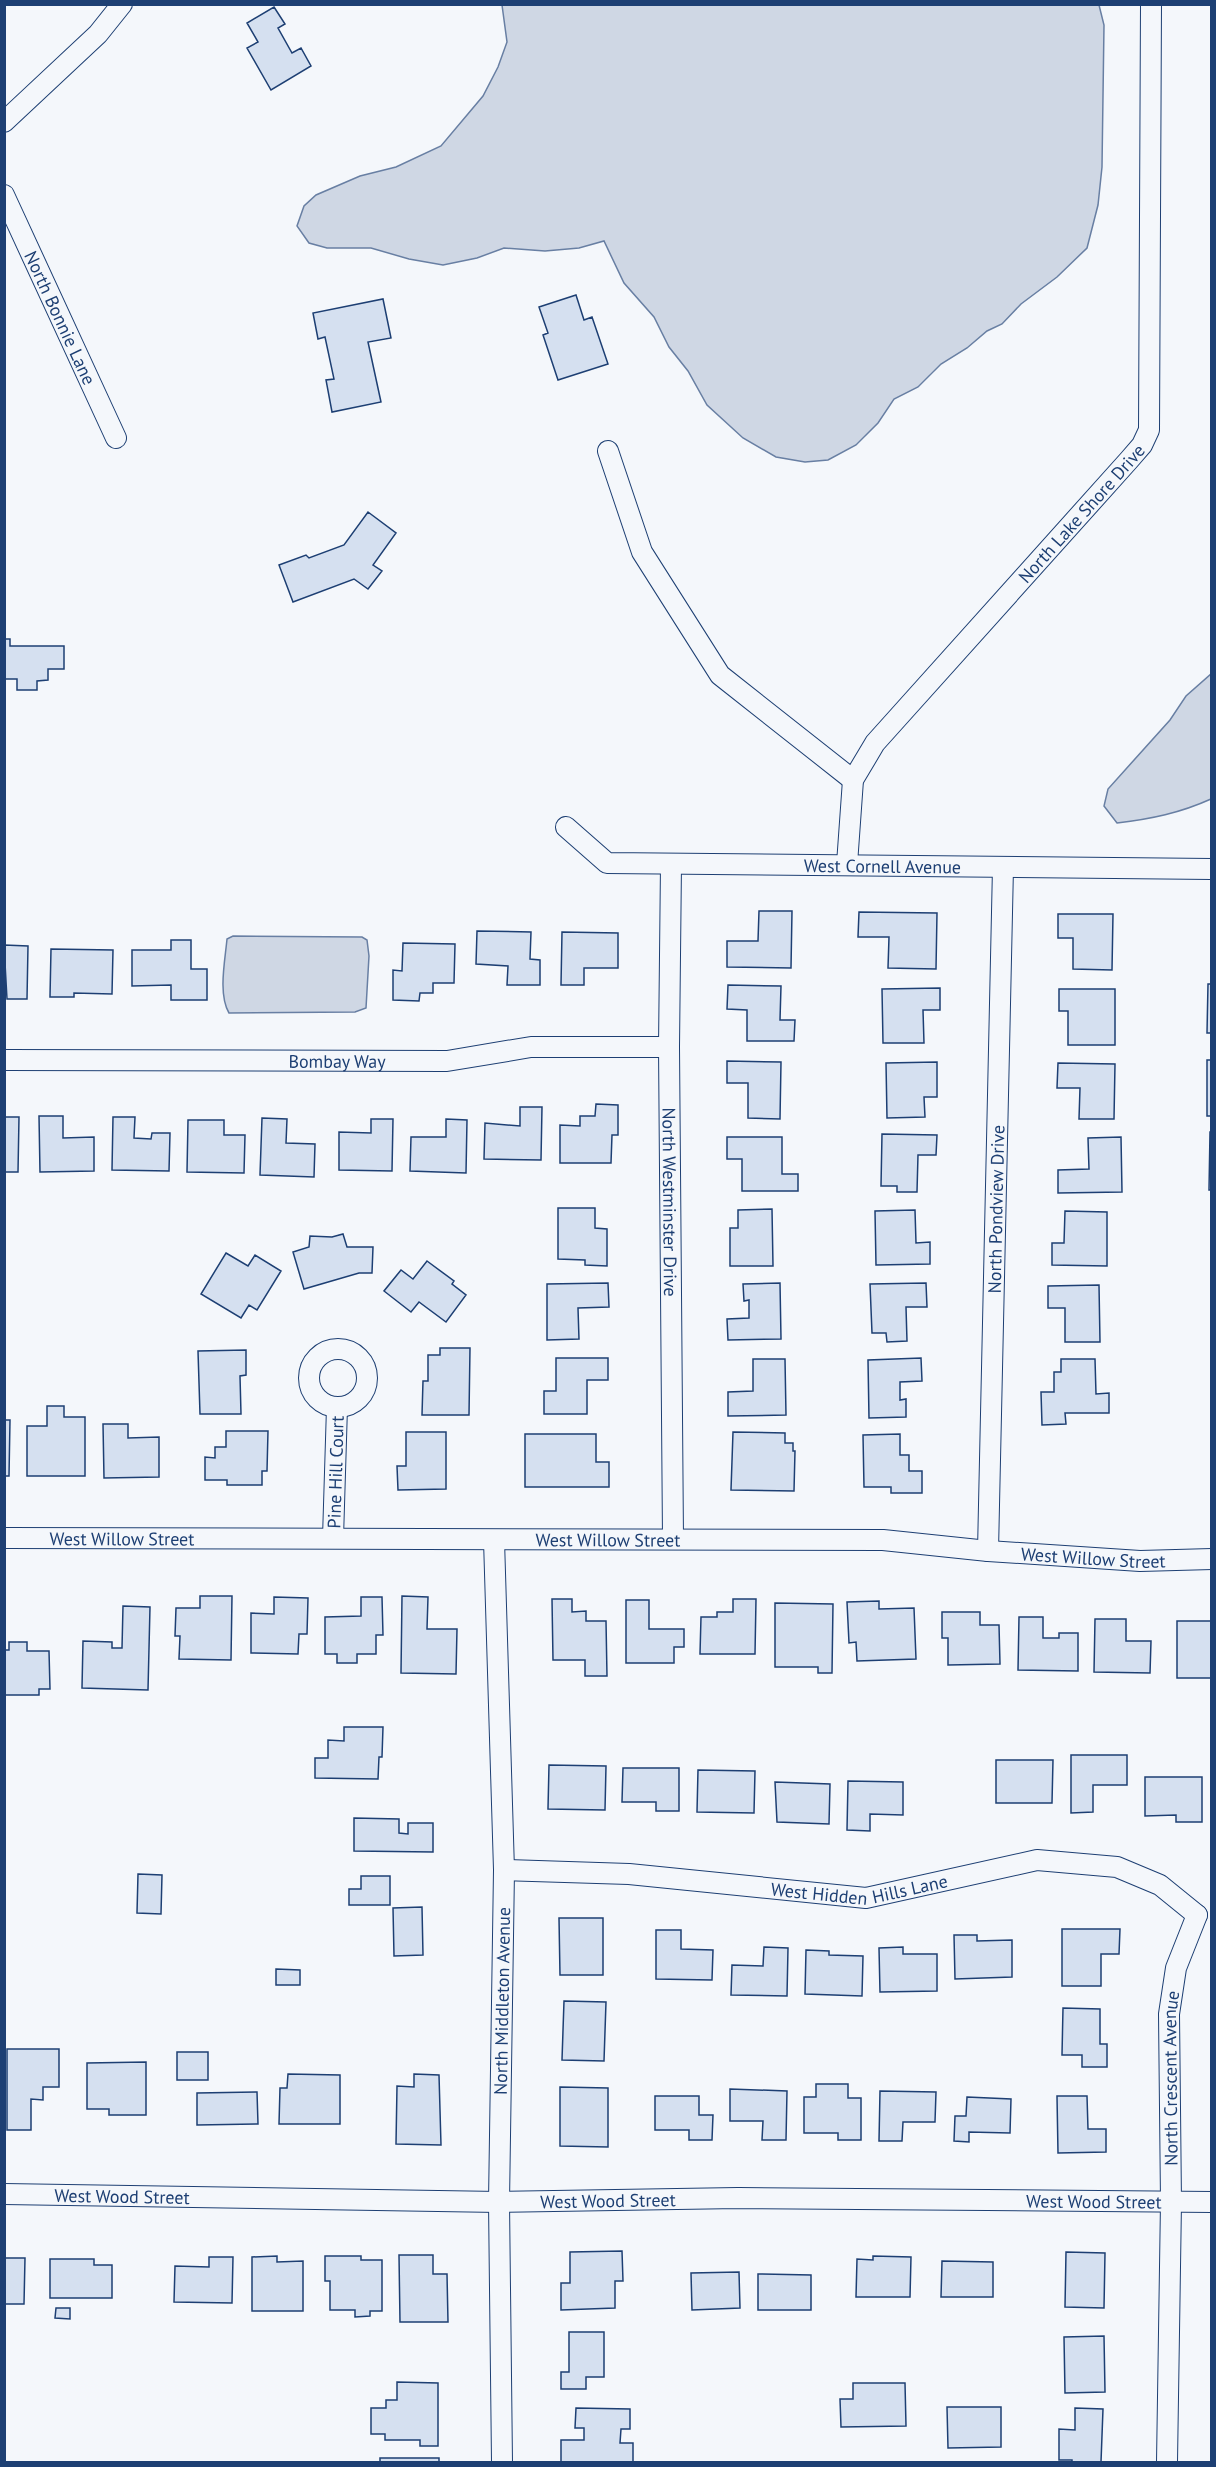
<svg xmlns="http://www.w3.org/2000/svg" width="1216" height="2467" font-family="'PT Sans',sans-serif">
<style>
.water{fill:#cfd7e4;stroke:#687fa3;stroke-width:1.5}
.building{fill:#d5e0f0;stroke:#1d3f73;stroke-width:1.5}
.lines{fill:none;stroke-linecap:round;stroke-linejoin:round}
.minor-casing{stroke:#1d3f73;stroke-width:22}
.minor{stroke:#f4f7fb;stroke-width:20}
.labels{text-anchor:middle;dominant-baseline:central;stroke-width:4.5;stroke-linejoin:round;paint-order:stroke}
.street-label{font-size:18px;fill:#1d3f73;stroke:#f4f7fb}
</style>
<rect width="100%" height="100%" fill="#f4f7fb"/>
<path class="water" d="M 502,5 L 1099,5 L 1104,25 L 1102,167 L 1098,205 L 1087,248 L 1057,277 L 1021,304 L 1002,324 L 987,331 L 967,348 L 941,364 L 918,387 L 894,399 L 878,423 L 856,445 L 828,460 L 805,462 L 776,457 L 743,438 L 707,405 L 688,371 L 669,347 L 654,317 L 624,283 L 604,241 L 579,248 L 545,251 L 504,248 L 477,258 L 443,265 L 409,259 L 371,248 L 327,248 L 309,243 L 297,226 L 304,206 L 316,195 L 360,176 L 396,167 L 441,146 L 483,96 L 498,67 L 507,42 Z
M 1211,674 L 1211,799 C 1180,813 1151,819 1117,823 L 1104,806 L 1108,789 L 1170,720 L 1186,696 Z
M 233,936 L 362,937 L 367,940 L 369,956 L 366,1008 L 355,1012 L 229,1013 C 218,994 225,961 227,939 Z"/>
<path class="building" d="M 274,7 L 285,24 L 278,28 L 292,53 L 301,48 L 311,66 L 271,90 L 247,48 L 258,42 L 247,23 Z
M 576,295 L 584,320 L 592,317 L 608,364 L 558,380 L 543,335 L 548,333 L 539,307 Z
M 383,299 L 391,338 L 368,342 L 381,402 L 332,412 L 326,380 L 334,379 L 325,337 L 318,339 L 313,313 Z
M 368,512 L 396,533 L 373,565 L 382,571 L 368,589 L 354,579 L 293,602 L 279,565 L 306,555 L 309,558 L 344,545 Z
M 4,639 L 10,639 L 10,646 L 64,646 L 64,669 L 48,669 L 48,680 L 37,681 L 37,690 L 17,690 L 17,679 L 4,679 Z
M 759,911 L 792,911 L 791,968 L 727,967 L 727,941 L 758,941 Z
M 859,912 L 937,913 L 936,969 L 888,968 L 889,937 L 858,937 Z
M 1058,914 L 1113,914 L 1112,970 L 1073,969 L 1073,938 L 1058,938 Z
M 477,931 L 531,932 L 530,959 L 540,960 L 540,985 L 507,985 L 508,966 L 476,964 Z
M 562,932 L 618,933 L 618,968 L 584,968 L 584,985 L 561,985 Z
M 171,940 L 191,940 L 191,969 L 207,969 L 207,1000 L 171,1000 L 171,985 L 132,986 L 132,950 L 171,950 Z
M 403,943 L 455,944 L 454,983 L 433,983 L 433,993 L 420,993 L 419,1001 L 393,1000 L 393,970 L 402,971 Z
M 4,945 L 28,946 L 27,999 L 7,999 Z
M 51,949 L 113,950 L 112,994 L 74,993 L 74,997 L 50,997 Z
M 1208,984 L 1212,984 L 1212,1033 L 1207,1033 Z
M 728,985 L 781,986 L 780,1020 L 795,1020 L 794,1041 L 747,1041 L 747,1010 L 727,1009 Z
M 940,988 L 940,1010 L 923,1010 L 924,1043 L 883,1043 L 882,989 Z
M 1059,989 L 1115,989 L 1115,1045 L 1068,1045 L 1068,1011 L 1059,1011 Z
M 1207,1060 L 1212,1060 L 1212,1116 L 1207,1116 Z
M 727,1061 L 781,1062 L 780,1119 L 748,1118 L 748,1083 L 727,1083 Z
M 937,1062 L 937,1097 L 924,1097 L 925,1117 L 887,1118 L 886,1063 Z
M 1058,1063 L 1115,1064 L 1114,1119 L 1079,1119 L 1080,1088 L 1057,1088 Z
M 596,1104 L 618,1105 L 618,1135 L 612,1135 L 611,1163 L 560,1163 L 560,1125 L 580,1126 L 580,1116 L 595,1116 Z
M 520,1107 L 542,1107 L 541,1160 L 484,1159 L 485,1123 L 520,1126 Z
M 39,1116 L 63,1116 L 63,1138 L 94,1137 L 94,1171 L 40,1172 Z
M 4,1117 L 19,1117 L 18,1172 L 4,1172 Z
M 113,1117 L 135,1117 L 134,1138 L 151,1139 L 152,1133 L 170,1133 L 169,1171 L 112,1170 Z
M 262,1118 L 287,1119 L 286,1143 L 315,1144 L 314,1177 L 260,1175 Z
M 371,1119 L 393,1119 L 392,1171 L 339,1170 L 339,1132 L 371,1133 Z
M 446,1119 L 467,1120 L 466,1173 L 410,1171 L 411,1137 L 446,1137 Z
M 188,1120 L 224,1120 L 224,1135 L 245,1135 L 244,1173 L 187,1172 Z
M 1210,1132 L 1212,1132 L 1212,1190 L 1209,1190 Z
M 882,1134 L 937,1135 L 936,1155 L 918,1155 L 917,1192 L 897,1192 L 897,1186 L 881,1186 Z
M 727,1137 L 782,1137 L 782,1174 L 798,1174 L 798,1191 L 742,1191 L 742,1159 L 727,1159 Z
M 1121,1137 L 1122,1192 L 1058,1193 L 1058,1170 L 1089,1169 L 1088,1138 Z
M 558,1208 L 595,1208 L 595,1228 L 607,1229 L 607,1266 L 585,1265 L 585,1260 L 558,1259 Z
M 772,1209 L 773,1266 L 730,1266 L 730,1228 L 738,1228 L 738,1210 Z
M 915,1210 L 916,1243 L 930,1242 L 930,1264 L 876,1265 L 875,1211 Z
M 1065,1211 L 1107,1212 L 1107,1266 L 1052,1265 L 1052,1243 L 1064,1243 Z
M 343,1234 L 347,1247 L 373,1247 L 372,1273 L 359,1273 L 304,1289 L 293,1252 L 309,1247 L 310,1236 L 332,1237 Z
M 226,1253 L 248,1266 L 255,1255 L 281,1271 L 257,1310 L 249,1305 L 241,1318 L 201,1294 Z
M 427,1261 L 454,1281 L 452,1284 L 466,1295 L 446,1322 L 419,1302 L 411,1312 L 384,1291 L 401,1270 L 413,1279 Z
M 608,1283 L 609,1307 L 578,1308 L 579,1339 L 547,1340 L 547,1284 Z
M 780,1283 L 781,1339 L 728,1340 L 727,1319 L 749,1318 L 749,1300 L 744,1301 L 743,1284 Z
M 926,1283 L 927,1307 L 906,1307 L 907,1341 L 887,1342 L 886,1333 L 872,1333 L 870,1284 Z
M 1099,1285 L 1100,1342 L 1065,1342 L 1065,1308 L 1048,1308 L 1048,1286 Z
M 440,1348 L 470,1348 L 469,1415 L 422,1415 L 423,1381 L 428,1381 L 428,1355 L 440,1355 Z
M 246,1350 L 246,1375 L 240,1376 L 241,1414 L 200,1414 L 198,1351 Z
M 556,1358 L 608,1358 L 608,1380 L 587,1380 L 587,1414 L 544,1414 L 544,1391 L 556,1391 Z
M 921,1358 L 922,1381 L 900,1382 L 900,1400 L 906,1399 L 906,1417 L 869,1418 L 868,1360 Z
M 753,1359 L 785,1359 L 786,1415 L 728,1416 L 728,1392 L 753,1391 Z
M 1061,1359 L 1095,1359 L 1096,1394 L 1109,1393 L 1109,1413 L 1065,1413 L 1066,1424 L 1042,1425 L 1041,1392 L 1054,1392 L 1054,1372 L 1061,1372 Z
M 47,1406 L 64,1406 L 64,1417 L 85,1417 L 85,1476 L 27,1476 L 27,1426 L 47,1426 Z
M 4,1420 L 10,1420 L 9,1476 L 4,1476 Z
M 103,1424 L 128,1424 L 128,1438 L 159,1437 L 159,1477 L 104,1478 Z
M 226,1431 L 268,1431 L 267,1471 L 262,1471 L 262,1485 L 227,1485 L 227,1480 L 205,1480 L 205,1457 L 215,1458 L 215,1447 L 226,1447 Z
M 406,1432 L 446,1432 L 446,1489 L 398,1490 L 397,1466 L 406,1466 Z
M 733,1432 L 785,1433 L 785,1443 L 793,1443 L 793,1451 L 795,1451 L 794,1491 L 731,1490 Z
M 525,1434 L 596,1434 L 596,1462 L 609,1462 L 609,1487 L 525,1487 Z
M 900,1434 L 900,1455 L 909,1455 L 909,1471 L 922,1471 L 922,1493 L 891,1493 L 891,1487 L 864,1487 L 863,1435 Z
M 200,1596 L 232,1596 L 231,1660 L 179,1659 L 180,1636 L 175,1636 L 176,1608 L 200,1608 Z
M 402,1596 L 428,1597 L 427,1629 L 457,1629 L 456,1674 L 401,1673 Z
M 274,1597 L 308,1598 L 307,1634 L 299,1634 L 298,1654 L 251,1653 L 251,1613 L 274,1614 Z
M 361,1597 L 382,1597 L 383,1635 L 376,1635 L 376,1654 L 357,1654 L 357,1663 L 337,1663 L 337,1654 L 325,1654 L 325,1617 L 361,1616 Z
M 552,1599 L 572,1599 L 572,1612 L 586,1611 L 586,1621 L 606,1621 L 607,1676 L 585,1676 L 585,1660 L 553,1660 Z
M 733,1599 L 756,1599 L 755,1654 L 700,1654 L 701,1617 L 717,1617 L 717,1612 L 733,1612 Z
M 626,1600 L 649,1600 L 649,1629 L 684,1629 L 684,1647 L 674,1647 L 674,1663 L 626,1663 Z
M 879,1601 L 879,1609 L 914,1608 L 916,1659 L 857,1661 L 856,1642 L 849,1643 L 847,1602 Z
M 775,1603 L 833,1604 L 832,1673 L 818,1673 L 818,1667 L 775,1667 Z
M 123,1606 L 150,1607 L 148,1690 L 82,1688 L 83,1641 L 112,1642 L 112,1648 L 122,1648 Z
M 942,1612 L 980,1612 L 980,1625 L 999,1625 L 1000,1664 L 948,1665 L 948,1638 L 942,1638 Z
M 1019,1617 L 1043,1617 L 1043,1638 L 1059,1638 L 1059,1633 L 1078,1633 L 1078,1671 L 1018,1670 Z
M 1095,1619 L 1126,1619 L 1126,1641 L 1151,1641 L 1150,1673 L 1094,1672 Z
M 1177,1621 L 1212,1621 L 1212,1678 L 1177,1678 Z
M 9,1642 L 27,1642 L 27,1651 L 49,1651 L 50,1689 L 39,1689 L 39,1695 L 4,1695 L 4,1650 L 9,1650 Z
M 344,1727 L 383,1727 L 382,1757 L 379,1757 L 378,1779 L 315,1778 L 315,1758 L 328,1758 L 328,1740 L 344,1741 Z
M 1071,1755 L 1127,1755 L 1127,1785 L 1093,1785 L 1093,1812 L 1071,1813 Z
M 996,1760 L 1053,1760 L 1052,1803 L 996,1803 Z
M 549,1765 L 606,1766 L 605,1810 L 548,1809 Z
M 623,1768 L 679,1768 L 679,1811 L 656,1811 L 656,1802 L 622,1802 Z
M 698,1770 L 755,1771 L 754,1813 L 697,1812 Z
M 1145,1777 L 1202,1777 L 1202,1822 L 1176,1822 L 1176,1815 L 1145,1816 Z
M 848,1781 L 903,1782 L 903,1815 L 870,1814 L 870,1831 L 847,1830 Z
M 775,1782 L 830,1784 L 829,1824 L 777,1822 Z
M 354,1818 L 399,1819 L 399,1833 L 408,1834 L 408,1823 L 433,1823 L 433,1852 L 354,1851 Z
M 138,1874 L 162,1875 L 161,1914 L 137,1913 Z
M 361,1876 L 390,1876 L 390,1905 L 349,1905 L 349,1889 L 361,1889 Z
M 422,1907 L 423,1955 L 394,1956 L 393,1908 Z
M 559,1918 L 603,1918 L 603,1975 L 560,1975 Z
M 1062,1929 L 1120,1929 L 1119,1954 L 1101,1954 L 1101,1986 L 1062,1986 Z
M 656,1930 L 681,1930 L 681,1949 L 713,1950 L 712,1980 L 656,1979 Z
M 954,1935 L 977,1935 L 977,1941 L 1012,1940 L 1012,1977 L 955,1979 Z
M 764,1947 L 788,1948 L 787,1996 L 731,1995 L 732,1965 L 763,1966 Z
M 903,1947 L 903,1954 L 937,1954 L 937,1991 L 880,1992 L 879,1948 Z
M 806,1950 L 829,1951 L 829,1955 L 863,1956 L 862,1996 L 805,1994 Z
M 276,1969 L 300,1970 L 300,1985 L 276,1985 Z
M 564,2001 L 606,2002 L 604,2061 L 562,2060 Z
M 1063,2008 L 1100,2009 L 1100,2044 L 1107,2044 L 1107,2067 L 1082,2067 L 1082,2055 L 1062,2055 Z
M 7,2049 L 59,2049 L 59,2087 L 43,2087 L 43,2100 L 31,2099 L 31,2130 L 7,2130 Z
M 177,2052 L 208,2052 L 208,2080 L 177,2080 Z
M 146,2062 L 146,2115 L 109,2115 L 109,2109 L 87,2109 L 87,2063 Z
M 288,2074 L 340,2075 L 340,2124 L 279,2124 L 280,2088 L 287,2088 Z
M 414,2074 L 439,2075 L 441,2145 L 396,2144 L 397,2086 L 414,2087 Z
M 816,2084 L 848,2084 L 848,2098 L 861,2098 L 861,2140 L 838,2140 L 838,2133 L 804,2133 L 804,2097 L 816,2097 Z
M 560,2087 L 608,2088 L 608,2147 L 560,2146 Z
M 730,2089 L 787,2091 L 786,2140 L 762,2140 L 763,2121 L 730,2121 Z
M 880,2091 L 936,2092 L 935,2122 L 903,2122 L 902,2141 L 879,2141 Z
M 257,2092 L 258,2124 L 197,2125 L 197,2093 Z
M 655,2096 L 699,2096 L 699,2115 L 713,2115 L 712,2140 L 689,2140 L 689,2130 L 655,2130 Z
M 1057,2096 L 1087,2096 L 1088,2129 L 1106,2129 L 1106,2152 L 1058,2153 Z
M 967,2097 L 1011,2099 L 1010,2133 L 969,2132 L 969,2142 L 954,2141 L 955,2116 L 966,2116 Z
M 622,2251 L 623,2281 L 615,2281 L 615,2308 L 561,2310 L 561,2283 L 570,2283 L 570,2252 Z
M 1066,2252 L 1105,2253 L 1104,2308 L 1065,2307 Z
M 399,2255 L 433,2255 L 433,2274 L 447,2274 L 448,2322 L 400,2322 Z
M 277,2256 L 277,2262 L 303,2261 L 303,2311 L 252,2311 L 252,2257 Z
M 325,2256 L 361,2256 L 361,2260 L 382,2260 L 382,2311 L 370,2311 L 370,2316 L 355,2317 L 355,2310 L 330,2310 L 330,2281 L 325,2281 Z
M 873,2256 L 911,2257 L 910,2297 L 856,2297 L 857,2259 L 873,2260 Z
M 209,2257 L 233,2257 L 232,2303 L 174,2302 L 175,2266 L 209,2267 Z
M 4,2258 L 25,2258 L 24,2304 L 4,2304 Z
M 50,2259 L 94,2259 L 94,2265 L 112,2265 L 112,2298 L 50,2298 Z
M 942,2261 L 993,2262 L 993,2297 L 941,2297 Z
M 739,2272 L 740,2308 L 692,2310 L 691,2273 Z
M 758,2274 L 811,2275 L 811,2310 L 758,2310 Z
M 56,2308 L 70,2308 L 70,2319 L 55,2318 Z
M 569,2332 L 604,2332 L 604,2377 L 586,2377 L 586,2389 L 561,2389 L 561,2372 L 569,2372 Z
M 1104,2336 L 1105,2392 L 1065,2393 L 1064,2337 Z
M 397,2382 L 438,2383 L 438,2446 L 420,2446 L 420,2440 L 385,2440 L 385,2434 L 371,2434 L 371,2408 L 386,2408 L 386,2400 L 397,2400 Z
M 853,2383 L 905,2383 L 906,2426 L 841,2427 L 840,2399 L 853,2399 Z
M 947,2407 L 1001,2407 L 1001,2447 L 948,2448 Z
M 576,2408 L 630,2409 L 630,2429 L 621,2429 L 620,2443 L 633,2443 L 633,2462 L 561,2462 L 561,2440 L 584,2440 L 584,2428 L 575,2428 Z
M 1075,2408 L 1103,2409 L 1101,2462 L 1072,2462 L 1072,2460 L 1059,2460 L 1059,2429 L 1075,2430 Z
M 380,2458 L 439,2458 L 439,2462 L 380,2462 Z"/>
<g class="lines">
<g class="minor-casing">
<g id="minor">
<path d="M 4,122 L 98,34 L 122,4"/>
<path id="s1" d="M 4,195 L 116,438"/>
<path d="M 608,451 L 642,552 L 720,675 L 853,780"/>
<path id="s2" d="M 566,827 L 607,863 L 1212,869"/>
<path id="s3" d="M 671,864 L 669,1047 L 673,1539"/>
<path id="s4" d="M 847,864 L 853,780 L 875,743 L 1129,460 L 1142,445 L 1149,430 L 1151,4"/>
<path id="s5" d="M 4,1060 L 447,1061 L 531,1047 L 669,1047"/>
<circle cx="338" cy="1378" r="29"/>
<path id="s6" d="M 4,1538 L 883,1540 L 988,1551 L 1140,1561 L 1212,1559"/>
<path id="s7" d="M 333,1538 L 337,1407"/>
<path d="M 494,1540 L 504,1870 L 499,2202 L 502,2462"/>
<path id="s8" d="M 988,1551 L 1003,867"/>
<path id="s9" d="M 504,1870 L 629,1874 L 866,1898 L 1037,1860 L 1117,1867 L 1160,1885 L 1197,1915"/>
<path id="s10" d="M 4,2194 L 499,2202 L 738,2198 L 1212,2202"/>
<path id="s11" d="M 1167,2462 L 1171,2202 L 1169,2014 L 1176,1968 L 1197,1915"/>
</g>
</g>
<use href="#minor" class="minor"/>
</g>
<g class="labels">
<g class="street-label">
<text stroke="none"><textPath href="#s1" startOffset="135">North Bonnie Lane</textPath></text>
<text stroke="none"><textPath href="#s4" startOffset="436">North Lake Shore Drive</textPath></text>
<text stroke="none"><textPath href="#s2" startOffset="330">West Cornell Avenue</textPath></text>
<text stroke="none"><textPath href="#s5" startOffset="333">Bombay Way</textPath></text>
<text stroke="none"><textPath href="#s3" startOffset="338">North Westminster Drive</textPath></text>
<text stroke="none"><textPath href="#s8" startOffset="342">North Pondview Drive</textPath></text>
<text stroke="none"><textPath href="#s7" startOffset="66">Pine Hill Court</textPath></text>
<text stroke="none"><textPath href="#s6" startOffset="118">West Willow Street</textPath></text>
<text stroke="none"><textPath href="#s6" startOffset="604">West Willow Street</textPath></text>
<text stroke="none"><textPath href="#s6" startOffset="1090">West Willow Street</textPath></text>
<text stroke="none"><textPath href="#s9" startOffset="357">West Hidden Hills Lane</textPath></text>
<text transform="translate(502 2001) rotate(-89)">North Middleton Avenue</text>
<text stroke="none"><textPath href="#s11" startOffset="384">North Crescent Avenue</textPath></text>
<text stroke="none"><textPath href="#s10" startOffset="118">West Wood Street</textPath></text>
<text stroke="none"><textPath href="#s10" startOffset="604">West Wood Street</textPath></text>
<text stroke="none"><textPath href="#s10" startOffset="1090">West Wood Street</textPath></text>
</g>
</g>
<rect width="1216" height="2467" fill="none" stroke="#1d3f73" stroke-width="12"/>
</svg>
